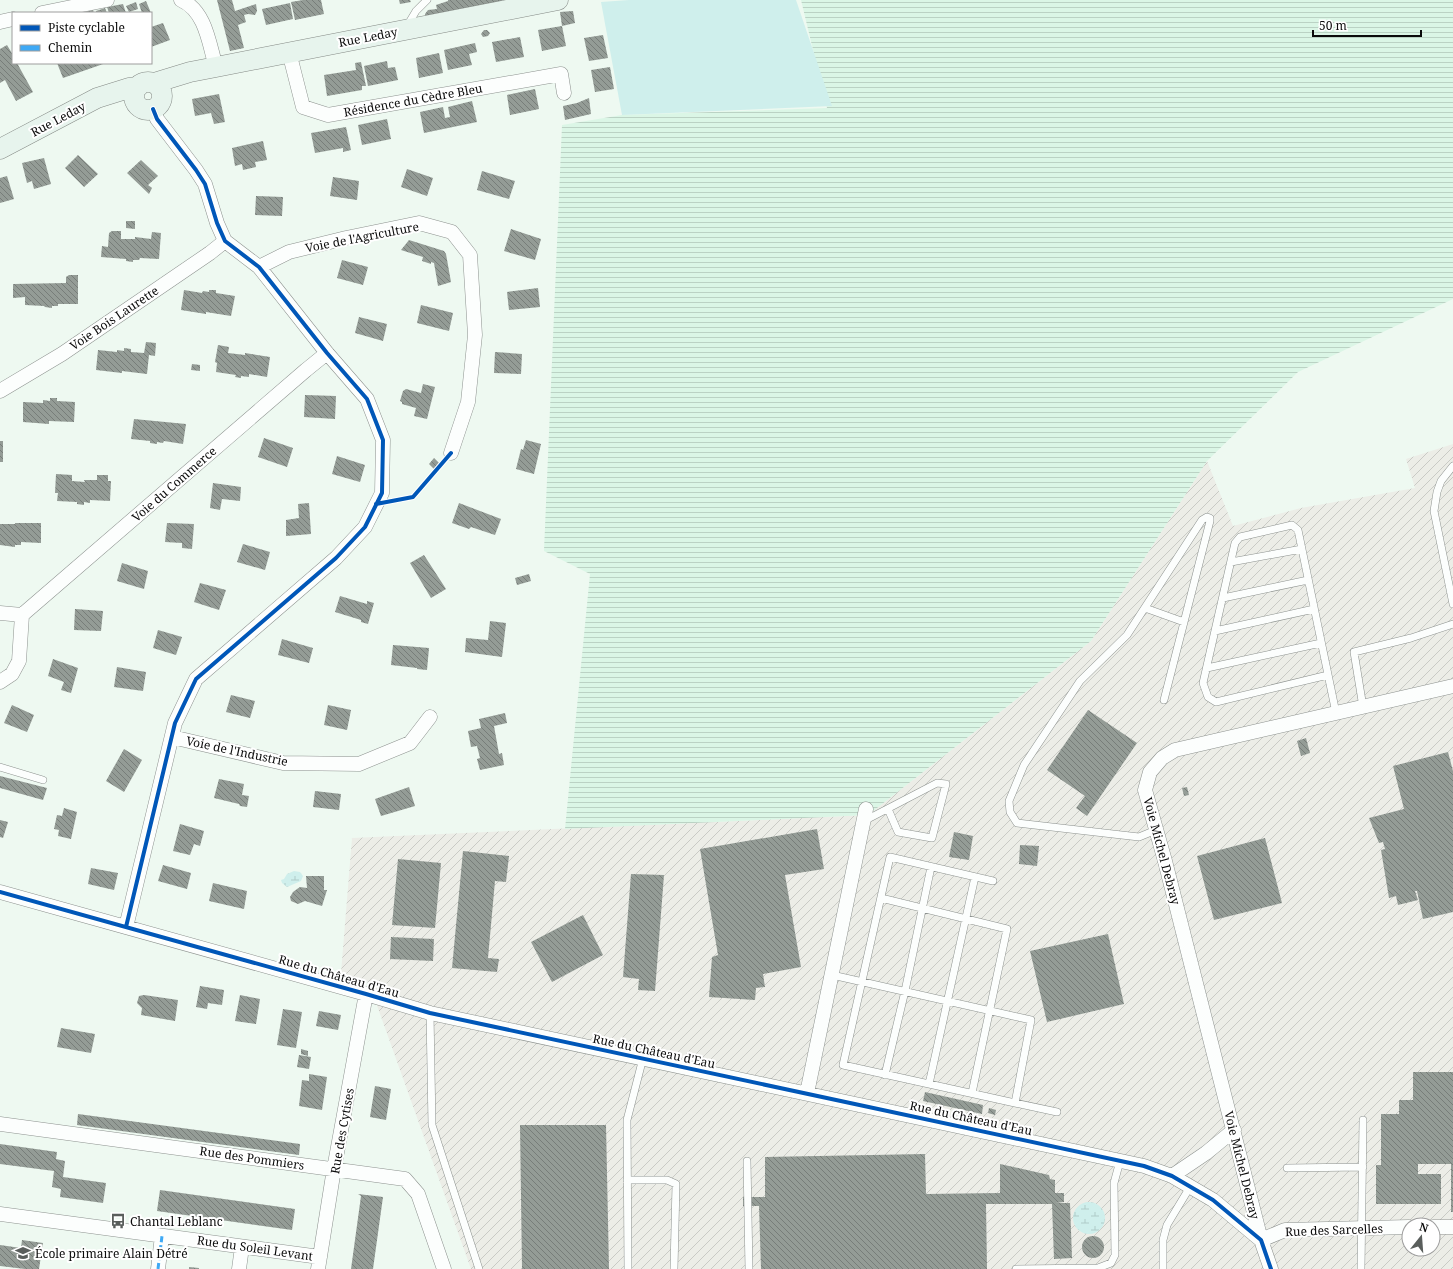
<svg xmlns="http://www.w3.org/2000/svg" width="1453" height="1269" font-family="'Noto Serif',serif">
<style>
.industrial{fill:url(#industrial-furrows);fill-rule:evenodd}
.farmland{fill:url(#farmland-rules)}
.grass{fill:#cfefec}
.wetland{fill:url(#wetland-marsh)}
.building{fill:url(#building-back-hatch)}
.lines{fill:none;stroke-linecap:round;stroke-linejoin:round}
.lane-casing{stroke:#8d928f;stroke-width:8}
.street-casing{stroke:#8d928f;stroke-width:15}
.secondary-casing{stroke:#848985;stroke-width:21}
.lane{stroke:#fcfefd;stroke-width:7}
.street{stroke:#fcfefd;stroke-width:14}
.secondary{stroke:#e7f4ed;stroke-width:20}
.quiet{stroke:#3fa9f5;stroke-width:3;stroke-dasharray:6 3;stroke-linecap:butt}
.cycleway-casing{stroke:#fff;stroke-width:6}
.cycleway{stroke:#0057b8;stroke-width:4}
.labels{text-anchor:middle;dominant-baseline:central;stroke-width:4;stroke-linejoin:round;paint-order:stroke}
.street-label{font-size:12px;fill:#0b0b0b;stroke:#fff}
.poi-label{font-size:12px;fill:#0b0b0b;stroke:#fff;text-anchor:start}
</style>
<defs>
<pattern id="industrial-furrows" width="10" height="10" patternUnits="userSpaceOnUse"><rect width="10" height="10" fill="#ecede7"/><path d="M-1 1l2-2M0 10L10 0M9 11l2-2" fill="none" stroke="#c9cac5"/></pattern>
<pattern id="farmland-rules" width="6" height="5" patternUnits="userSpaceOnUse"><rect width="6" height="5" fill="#dbf6e6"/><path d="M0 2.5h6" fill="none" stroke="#bbd2c4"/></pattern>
<pattern id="wetland-marsh" width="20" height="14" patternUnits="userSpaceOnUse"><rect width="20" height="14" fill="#cfefec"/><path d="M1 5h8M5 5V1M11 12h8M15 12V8" fill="none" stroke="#b0ccc9"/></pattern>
<pattern id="building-back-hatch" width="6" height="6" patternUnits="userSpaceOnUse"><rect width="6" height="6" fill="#949c96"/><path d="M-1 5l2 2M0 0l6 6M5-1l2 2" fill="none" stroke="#777d79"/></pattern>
</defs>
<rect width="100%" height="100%" fill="#eef9f1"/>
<path class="industrial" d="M 1453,444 L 1453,1269 L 471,1269 L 369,983 L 341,973 L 352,838 L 868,815 L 1091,641 L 1207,461 L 1233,526 L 1301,508 L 1415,488 L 1406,459 ZM 1409,1225 L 1433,1225 L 1433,1249 L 1409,1249 Z"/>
<path class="farmland" d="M 801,0 L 1453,0 L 1453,299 L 1298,372 L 1207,461 L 1091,641 L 868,815 L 565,829 L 590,574 L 544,551 L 562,125 L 622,115 L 827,108 Z"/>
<path class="grass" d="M 629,0 L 796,0 L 832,106 L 622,115 L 601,2 Z"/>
<path class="wetland" d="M 294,871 L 300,872 L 303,876 L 301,881 L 287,887 L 282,883 L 281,880 L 284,879 L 287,874 Z
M1073 1218a16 16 0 1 1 32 0a16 16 0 1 1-32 0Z"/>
<path class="building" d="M 217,0 L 232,0 L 235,11 L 256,4 L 257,11 L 255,15 L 248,14 L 244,15 L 246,22 L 238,25 L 244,48 L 230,51 Z
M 303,0 L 321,0 L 324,14 L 295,20 L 291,2 Z
M 399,0 L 410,0 L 411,2 L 400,4 Z
M 448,0 L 502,0 L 502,1 L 425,16 L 425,14 L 428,10 L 437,9 L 436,5 L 448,1 Z
M 146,1 L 151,13 L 142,13 L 139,4 Z
M 136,2 L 138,9 L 129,12 L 126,6 Z
M 290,3 L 293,19 L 266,25 L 262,9 Z
M 123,4 L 126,13 L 109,13 L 107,7 Z
M 105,8 L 107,13 L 96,13 L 96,11 Z
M 93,10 L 94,13 L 84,13 L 84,12 Z
M 573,11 L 575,23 L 562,26 L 560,12 Z
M 163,23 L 170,40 L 151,47 L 151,27 Z
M 562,26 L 566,46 L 542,51 L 538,30 Z
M 484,30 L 487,30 L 490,33 L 488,36 L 483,37 L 481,34 Z
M 603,35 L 608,58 L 589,61 L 584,38 Z
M 520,37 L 524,57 L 496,62 L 492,42 Z
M 475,43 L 477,52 L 469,54 L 472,65 L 448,70 L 444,50 Z
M 7,45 L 13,55 L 13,63 L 17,63 L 33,92 L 16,101 L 5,80 L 0,83 L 0,49 Z
M 439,53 L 443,73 L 419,78 L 416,58 Z
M 387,61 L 388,68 L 395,67 L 398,80 L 368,86 L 364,66 Z
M 361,62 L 366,86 L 362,86 L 362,90 L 327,96 L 324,75 L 356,70 L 355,63 Z
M 57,63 L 106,63 L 63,78 Z
M 610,67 L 614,89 L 595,92 L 591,70 Z
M 535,89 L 539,109 L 510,115 L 507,95 Z
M 219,94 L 225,122 L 214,124 L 211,113 L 195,116 L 192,99 Z
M 589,98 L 591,114 L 565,120 L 563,106 L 577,103 Z
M 472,101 L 477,122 L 424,133 L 420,112 L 443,107 L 445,118 L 450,117 L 448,107 Z
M 387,119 L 391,139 L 362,145 L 358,125 Z
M 346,127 L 351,150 L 343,152 L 343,148 L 315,153 L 311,133 Z
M 263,141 L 267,160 L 255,162 L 256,167 L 243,170 L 242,164 L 235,166 L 232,148 Z
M 78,155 L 98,174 L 84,187 L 65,168 Z
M 44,158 L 51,184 L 34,189 L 32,181 L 27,183 L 22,163 Z
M 141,160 L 158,176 L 148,185 L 152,188 L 149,194 L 127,173 Z
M 407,169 L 433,178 L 427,196 L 401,187 Z
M 482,171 L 515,181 L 509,199 L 477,190 Z
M 7,176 L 14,199 L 0,203 L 0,178 Z
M 333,177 L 359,181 L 357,200 L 330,196 Z
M 256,196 L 283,197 L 282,216 L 255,215 Z
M 126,221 L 135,221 L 135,229 L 126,228 Z
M 511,229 L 541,239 L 535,260 L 504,251 Z
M 112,231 L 121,231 L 121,239 L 135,239 L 135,237 L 151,239 L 152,232 L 161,233 L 159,259 L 140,258 L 139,260 L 133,260 L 133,262 L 126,261 L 126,259 L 101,257 L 102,246 L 108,247 L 109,233 Z
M 409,240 L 444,251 L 446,254 L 451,282 L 438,286 L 434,263 L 431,262 L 431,264 L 422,261 L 423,257 L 401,250 Z
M 342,260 L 368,267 L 363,285 L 337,278 Z
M 69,275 L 78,275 L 78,304 L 58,304 L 58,306 L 52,306 L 52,308 L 45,307 L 44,306 L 25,305 L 25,297 L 13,298 L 13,284 L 66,283 L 66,277 Z
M 538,288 L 540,307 L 509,310 L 507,292 Z
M 184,290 L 202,293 L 203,291 L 209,292 L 209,290 L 216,290 L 216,293 L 235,296 L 231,316 L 206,312 L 206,314 L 181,310 Z
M 421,305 L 453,313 L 449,331 L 417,323 Z
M 359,317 L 387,324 L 383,341 L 355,333 Z
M 146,342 L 156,343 L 155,356 L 149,355 L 147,374 L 122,371 L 122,373 L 96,370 L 98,350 L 117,352 L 117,350 L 124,351 L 124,348 L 131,349 L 131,352 L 144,353 Z
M 218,345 L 229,347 L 228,353 L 245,355 L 245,353 L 270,357 L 267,377 L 249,374 L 249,377 L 241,376 L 241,378 L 235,377 L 236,375 L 216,372 L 217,363 L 215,362 Z
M 495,352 L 522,354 L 521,374 L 494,373 Z
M 192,364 L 200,365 L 200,371 L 191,370 Z
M 423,384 L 435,387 L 427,419 L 414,416 L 416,408 L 402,404 L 402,402 L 400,401 L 403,391 L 406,389 L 421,393 Z
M 305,395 L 336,396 L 335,419 L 304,417 Z
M 50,398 L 57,398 L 57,401 L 75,402 L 74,422 L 49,421 L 49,424 L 23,422 L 23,402 L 43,403 L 43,400 L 50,401 Z
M 134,419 L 186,424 L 183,444 L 164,441 L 163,443 L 157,442 L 157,444 L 150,443 L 150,441 L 131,439 Z
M 264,438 L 293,448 L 287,467 L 258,457 Z
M 526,440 L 541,444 L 534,474 L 516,469 L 521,449 L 523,450 Z
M 0,441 L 3,441 L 3,462 L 0,462 Z
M 337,456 L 365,465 L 360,482 L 332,474 Z
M 434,458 L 440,464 L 434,469 L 429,464 Z
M 56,474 L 72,475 L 72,481 L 85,482 L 84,480 L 97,480 L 97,475 L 108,475 L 108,481 L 111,481 L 110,501 L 90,500 L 90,503 L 84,502 L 84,505 L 77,504 L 77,502 L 57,501 L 58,493 L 55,493 Z
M 213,483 L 241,487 L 240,501 L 222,499 L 220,510 L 210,508 Z
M 309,503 L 311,534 L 286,536 L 286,520 L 299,518 L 298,504 Z
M 459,503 L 501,519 L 495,535 L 471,527 L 469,529 L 452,523 Z
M 15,523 L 41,523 L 41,543 L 21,542 L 21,545 L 15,545 L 15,547 L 0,545 L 0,524 L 15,524 Z
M 167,523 L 194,524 L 192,549 L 182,548 L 182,543 L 165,542 Z
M 243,544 L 270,552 L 265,570 L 237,562 Z
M 424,555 L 446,589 L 431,598 L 410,563 Z
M 122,563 L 148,571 L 144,589 L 117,581 Z
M 529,574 L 531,581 L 517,585 L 515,578 Z
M 200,583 L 226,590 L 219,610 L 194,602 Z
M 340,596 L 367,604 L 367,601 L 374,603 L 368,624 L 361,622 L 361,620 L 335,612 Z
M 75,609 L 103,611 L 101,631 L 74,630 Z
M 490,621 L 506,623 L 502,657 L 465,652 L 466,638 L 488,640 Z
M 158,630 L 182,637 L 176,655 L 153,648 Z
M 282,639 L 313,648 L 309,663 L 278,655 Z
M 393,645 L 429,648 L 427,670 L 417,669 L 417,668 L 391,665 Z
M 53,659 L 78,668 L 71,693 L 61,690 L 64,682 L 48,676 Z
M 117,667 L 146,672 L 143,691 L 114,687 Z
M 231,695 L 255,701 L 250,718 L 226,712 Z
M 12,705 L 34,715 L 27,732 L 4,723 Z
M 328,705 L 351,710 L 347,730 L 324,725 Z
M 1088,710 L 1137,743 L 1087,816 L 1076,808 L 1085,796 L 1047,770 Z
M 505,713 L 507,723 L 494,726 L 499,754 L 502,753 L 504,765 L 480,770 L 477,759 L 480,758 L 477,746 L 471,747 L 468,731 L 481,728 L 479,719 Z
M 1306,738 L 1310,753 L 1301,756 L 1297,741 Z
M 124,749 L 142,760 L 124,792 L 106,781 Z
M 1448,752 L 1453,771 L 1453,912 L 1423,919 L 1417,891 L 1415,891 L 1418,900 L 1398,905 L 1396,896 L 1389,898 L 1381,850 L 1385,849 L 1383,842 L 1379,843 L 1369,818 L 1404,809 L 1393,766 Z
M 0,776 L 47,788 L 43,800 L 0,788 Z
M 219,779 L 244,784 L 242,795 L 249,796 L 247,807 L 240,806 L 239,804 L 214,798 Z
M 409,787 L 415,806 L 381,816 L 375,799 Z
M 1187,787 L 1189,795 L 1184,796 L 1182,788 Z
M 315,791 L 341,794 L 339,810 L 313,807 Z
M 64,808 L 77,812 L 71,839 L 58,836 L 59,830 L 54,829 L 57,815 L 62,816 Z
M 0,820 L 8,822 L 3,838 L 0,837 Z
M 180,824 L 204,831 L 200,846 L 194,844 L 190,855 L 173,851 Z
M 817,829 L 824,869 L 785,875 L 801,967 L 763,974 L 765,987 L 756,988 L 755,1000 L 709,997 L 712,957 L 718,955 L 700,849 Z
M 954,832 L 973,836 L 969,860 L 949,857 Z
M 1265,838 L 1282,903 L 1214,920 L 1197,856 Z
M 1020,845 L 1039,846 L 1037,866 L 1019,864 Z
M 463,851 L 509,856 L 506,882 L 495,881 L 488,958 L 499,959 L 497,972 L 452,968 Z
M 398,859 L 441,863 L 435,928 L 392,925 Z
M 163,865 L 191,873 L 187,889 L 158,881 Z
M 91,868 L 118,873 L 114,890 L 88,884 Z
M 631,874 L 664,875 L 655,991 L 638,990 L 639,979 L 623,977 Z
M 306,876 L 324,876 L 324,890 L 327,890 L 322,906 L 305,901 L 298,904 L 291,901 L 290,897 L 293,892 L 297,889 L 300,887 L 307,888 Z
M 213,883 L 247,891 L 244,909 L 209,901 Z
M 583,915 L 603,955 L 552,982 L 531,942 Z
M 1108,934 L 1124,1004 L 1047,1022 L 1030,951 Z
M 391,937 L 434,939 L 433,961 L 390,959 Z
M 200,986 L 224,990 L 222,1005 L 208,1003 L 207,1009 L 196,1007 Z
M 144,995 L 178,1000 L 175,1021 L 141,1015 L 142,1008 L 137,1003 L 139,996 Z
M 240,995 L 260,999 L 256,1024 L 235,1021 Z
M 283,1009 L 302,1012 L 296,1048 L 277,1045 Z
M 319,1011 L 341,1015 L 338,1030 L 316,1026 Z
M 61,1028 L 95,1034 L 91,1053 L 57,1047 Z
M 301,1049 L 308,1051 L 308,1056 L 301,1054 Z
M 299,1055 L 311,1057 L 309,1069 L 297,1067 Z
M 1413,1072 L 1453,1072 L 1453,1212 L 1451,1212 L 1451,1164 L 1418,1164 L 1418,1174 L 1441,1174 L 1441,1204 L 1376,1204 L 1376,1165 L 1381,1165 L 1381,1114 L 1399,1114 L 1399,1100 L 1413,1100 Z
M 309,1074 L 327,1077 L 322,1110 L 299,1106 L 302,1080 L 309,1081 Z
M 375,1086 L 391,1089 L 386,1120 L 370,1117 Z
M 925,1092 L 983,1105 L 982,1114 L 923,1101 Z
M 989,1108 L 996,1110 L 995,1115 L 988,1113 Z
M 78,1114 L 300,1144 L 299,1155 L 77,1125 Z
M 520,1125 L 606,1125 L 609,1269 L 522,1269 Z
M 0,1144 L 57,1152 L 56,1159 L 65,1161 L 63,1177 L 106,1183 L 103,1203 L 60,1197 L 61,1189 L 52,1187 L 54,1171 L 0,1164 Z
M 925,1154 L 926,1194 L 1000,1193 L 1000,1164 L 1049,1175 L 1050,1179 L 1055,1180 L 1055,1193 L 1064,1193 L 1064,1202 L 1056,1203 L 1070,1203 L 1072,1258 L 1054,1259 L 1052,1204 L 986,1204 L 987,1269 L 761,1269 L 759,1206 L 743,1206 L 743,1197 L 765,1197 L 765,1157 Z
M 160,1190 L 295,1209 L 292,1230 L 157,1211 Z
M 358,1194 L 383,1197 L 373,1269 L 351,1269 L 361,1196 Z
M1082 1247a11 11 0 1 1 22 0a11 11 0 1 1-22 0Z
M 22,1240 L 43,1243 L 39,1269 L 25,1269 L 0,1266 L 0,1245 L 21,1248 Z
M 189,1267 L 199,1268 L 199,1269 L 189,1269 Z"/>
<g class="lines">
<g class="lane-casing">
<path id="lane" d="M 407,26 L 416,11 L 427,0
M 1453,466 L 1441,481 L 1437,492 L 1434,511 L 1453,604
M 1231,562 L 1302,549
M 1223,598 L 1308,580
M 1145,608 L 1184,622
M 1215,631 L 1314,609
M 1207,668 L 1321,643
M 1328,675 L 1216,702 L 1208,697 L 1203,683 L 1235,543 L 1240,537 L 1292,525 L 1298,530 L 1336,713
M 1363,707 L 1354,652 L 1411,638 L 1453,624
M 0,767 L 43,780
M 864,821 L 937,783 L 946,784 L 932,838 L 898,832 L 888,809
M 1156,830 L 1139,837 L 1017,823 L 1010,812 L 1009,801 L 1024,765 L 1080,681 L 1127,635 L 1202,520 L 1207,517 L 1210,518 L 1210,521 L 1164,700
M 881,898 L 1007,929 L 972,1093
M 832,975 L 1031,1020 L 1015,1103 L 843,1065 L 890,857 L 993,881
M 430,1013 L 432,1125 L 479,1269
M 885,1075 L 905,991 L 931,867
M 929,1084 L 975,877
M 1015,1103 L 1057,1112
M 747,1161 L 749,1269
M 1287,1168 L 1363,1167
M 627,1180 L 667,1180 L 676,1184 L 674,1269
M 628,1269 L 627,1120 L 643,1058
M 1016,1269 L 1098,1268 L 1111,1263 L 1115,1255 L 1114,1183 L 1120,1161
M 1163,1269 L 1163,1240 L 1167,1225 L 1190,1187
M 1361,1269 L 1363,1120"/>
</g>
<g class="street-casing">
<path id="street" d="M 181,0 C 206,11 209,44 216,67
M 42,13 L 107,0
M 0,22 L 13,19
M 289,52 L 303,107 L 328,115 L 561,74 L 564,93
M 259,267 L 289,252 L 346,238 L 419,223 L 452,232 L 470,255 L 475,335 L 468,402 L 451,453
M 0,391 L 62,354 L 210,253 L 225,241
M 0,613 L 22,615
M 22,615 L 306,370 L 327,353
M 0,682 L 12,674 L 19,661 L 22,615
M 172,737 L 283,763 L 359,764 L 410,743 L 430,717
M 0,892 L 366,994 L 430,1013 L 1144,1166 L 1172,1176 L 1213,1200 L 1261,1240 L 1271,1269
M 126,927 L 175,723 L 196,679 L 336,558 L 365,527 L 382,493 L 383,440 L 367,399 L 327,353 L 259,267 L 225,241 L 217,223 L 205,184 L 196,170 L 157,119 L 153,109
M 807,1093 L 866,809
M 0,1124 L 405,1179 L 418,1194 L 444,1269
M 1172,1176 L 1206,1153 L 1234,1130
M 0,1214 L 320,1257
M 1409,1227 L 1285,1230 L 1261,1240 L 1165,861 L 1145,790 L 1150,772 L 1162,758 L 1175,750 L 1453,686
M 1433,1227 L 1453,1227
M 158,1269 L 162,1236
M 239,1269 L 242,1247
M 318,1269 L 334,1169 L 366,994"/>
</g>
<g class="secondary-casing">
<path id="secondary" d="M134 96a14 14 0 1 1 28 0a14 14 0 1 1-28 0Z
M 154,83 L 190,72 L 216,67 L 558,0
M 0,149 L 97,98 L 129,88 L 138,87"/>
</g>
<use href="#lane" class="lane"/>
<use href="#street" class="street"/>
<use href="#secondary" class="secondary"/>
<path class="quiet" d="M 158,1269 L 162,1236"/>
<g class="cycleway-casing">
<path id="cycleway" d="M 376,504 L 413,497 L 451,453
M 0,892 L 366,994 L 430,1013 L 1144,1166 L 1172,1176 L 1213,1200 L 1261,1240 L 1271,1269
M 126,927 L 175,723 L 196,679 L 336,558 L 365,527 L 382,493 L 383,440 L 367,399 L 327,353 L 259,267 L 225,241 L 217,223 L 205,184 L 196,170 L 157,119 L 153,109"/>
</g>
<use href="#cycleway" class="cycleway"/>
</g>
<defs>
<g id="bus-bare" transform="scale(1.2)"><path d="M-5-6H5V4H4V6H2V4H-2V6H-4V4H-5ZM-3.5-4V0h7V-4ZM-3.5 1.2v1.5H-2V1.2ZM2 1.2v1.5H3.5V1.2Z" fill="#5a5e5c" stroke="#fff" stroke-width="2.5" paint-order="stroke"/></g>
<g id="school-bare" transform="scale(1.2)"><path d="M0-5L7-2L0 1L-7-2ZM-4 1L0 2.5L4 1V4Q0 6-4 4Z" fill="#5a5e5c" stroke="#fff" stroke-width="2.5" paint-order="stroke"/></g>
</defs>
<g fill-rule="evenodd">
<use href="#bus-bare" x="118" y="1221"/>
<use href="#school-bare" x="23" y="1253"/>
</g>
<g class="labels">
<g class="street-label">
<text transform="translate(368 37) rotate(-11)">Rue Leday</text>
<text transform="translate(413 100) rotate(-10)">Résidence du Cèdre Bleu</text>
<text transform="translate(58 119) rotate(-28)">Rue Leday</text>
<text transform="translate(362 237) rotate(-11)">Voie de l'Agriculture</text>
<text transform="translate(114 318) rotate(-34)">Voie Bois Laurette</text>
<text transform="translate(174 484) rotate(-41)">Voie du Commerce</text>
<text transform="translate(237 751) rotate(12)">Voie de l'Industrie</text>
<text transform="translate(1162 851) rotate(75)">Voie Michel Debray</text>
<text transform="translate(339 976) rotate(16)">Rue du Château d'Eau</text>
<text transform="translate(654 1051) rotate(12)">Rue du Château d'Eau</text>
<text transform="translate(971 1118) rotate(12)">Rue du Château d'Eau</text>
<text transform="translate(342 1131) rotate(-80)">Rue des Cytises</text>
<text transform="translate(252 1158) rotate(8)">Rue des Pommiers</text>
<text transform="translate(1242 1165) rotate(76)">Voie Michel Debray</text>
<text transform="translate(1334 1230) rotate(-2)">Rue des Sarcelles</text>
<text transform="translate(255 1248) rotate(8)">Rue du Soleil Levant</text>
</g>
<g class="poi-label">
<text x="130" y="1221">Chantal Leblanc</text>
<text x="35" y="1253">École primaire Alain Détré</text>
</g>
</g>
<rect x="12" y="12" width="140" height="52" fill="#ffffff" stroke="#9d9d9d"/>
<rect x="20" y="25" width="20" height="6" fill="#0057b8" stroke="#9d9d9d"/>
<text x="48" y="32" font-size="12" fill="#0b0b0b">Piste cyclable</text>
<rect x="20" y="45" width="20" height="6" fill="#3fa9f5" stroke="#9d9d9d"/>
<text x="48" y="52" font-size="12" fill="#0b0b0b">Chemin</text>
<g transform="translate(1421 1237) rotate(17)"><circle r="19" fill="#ffffff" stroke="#9d9d9d"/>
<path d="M0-3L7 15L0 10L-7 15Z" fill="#5a5e5c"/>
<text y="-6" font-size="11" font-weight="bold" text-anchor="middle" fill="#0b0b0b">N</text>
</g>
<path d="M1313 30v6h108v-6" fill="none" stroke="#0b0b0b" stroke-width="2"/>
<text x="1319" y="30" font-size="12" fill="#0b0b0b" stroke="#ffffff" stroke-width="3" paint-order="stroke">50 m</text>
</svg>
